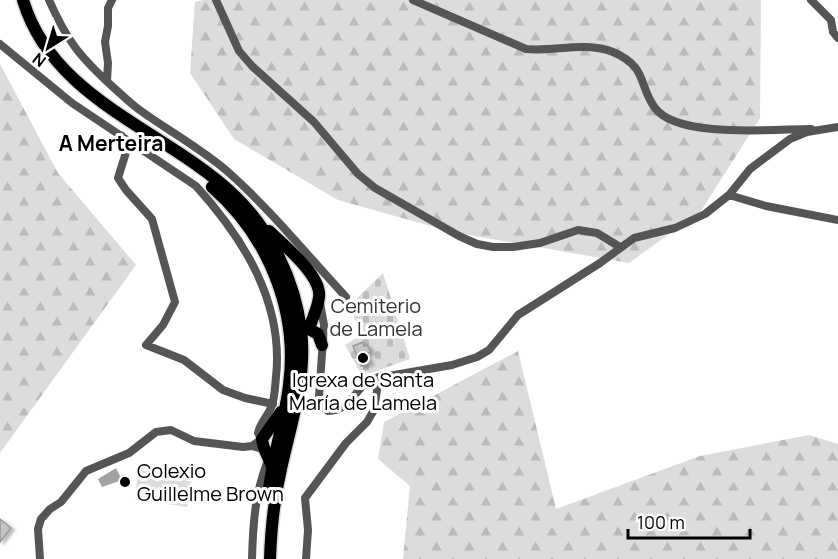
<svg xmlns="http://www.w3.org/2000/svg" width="838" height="559" font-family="Manrope,sans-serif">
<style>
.forest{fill:url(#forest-firs)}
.cemetery{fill:url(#cemetery-stones);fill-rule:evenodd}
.pitch{fill:#dcdcdc}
.water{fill:#a3a3a3}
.building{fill:#c4c4c4;stroke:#999;stroke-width:1.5;filter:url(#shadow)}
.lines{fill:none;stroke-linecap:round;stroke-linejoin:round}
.primary-casing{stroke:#dbdbdb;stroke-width:15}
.street{stroke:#555;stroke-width:8}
.primary{stroke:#000;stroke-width:12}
.poi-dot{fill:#000;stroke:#fff;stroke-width:2}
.labels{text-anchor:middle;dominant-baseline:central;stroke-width:6;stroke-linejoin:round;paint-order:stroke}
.park-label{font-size:20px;fill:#333;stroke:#fff}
.poi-label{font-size:20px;fill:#000;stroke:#fff}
.neighbourhood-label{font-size:21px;font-weight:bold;fill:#000;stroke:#fff}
</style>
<defs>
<pattern id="forest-firs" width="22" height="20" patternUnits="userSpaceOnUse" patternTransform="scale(1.5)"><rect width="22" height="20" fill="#dcdcdc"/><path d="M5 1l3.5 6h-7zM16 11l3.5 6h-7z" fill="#bbb"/></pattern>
<pattern id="cemetery-stones" width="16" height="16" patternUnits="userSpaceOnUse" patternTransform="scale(1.5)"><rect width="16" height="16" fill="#dcdcdc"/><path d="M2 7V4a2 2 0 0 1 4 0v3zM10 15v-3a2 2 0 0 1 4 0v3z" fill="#bbb"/></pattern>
<filter id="shadow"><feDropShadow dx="3.5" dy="2" stdDeviation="1.5" flood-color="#0004"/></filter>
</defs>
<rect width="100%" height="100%" fill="#fff"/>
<path class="forest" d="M 203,0 L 761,0 L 760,118 L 701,211 L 629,263 L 452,232 L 338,200 L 234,139 L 190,73 L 195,2 Z
M 0,64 L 58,173 L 136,265 L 0,453 Z
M 518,351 L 556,509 L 700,456 L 809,435 L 838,444 L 838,559 L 403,559 L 410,486 L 378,459 L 384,422 Z"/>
<path class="cemetery" d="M 383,273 L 410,359 L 362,376 L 345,345 L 361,335 L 349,306 ZM 363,342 L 365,346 L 367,345 L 370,352 L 366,354 L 370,362 L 361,366 L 353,346 Z"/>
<path class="pitch" d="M 138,470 L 192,478 L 187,507 L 135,499 Z"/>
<path class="water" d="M 116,468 L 122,480 L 102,487 L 98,479 Z"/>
<path class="building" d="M 363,342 L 364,346 L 367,345 L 371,352 L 366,354 L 370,363 L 361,366 L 353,346 Z
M 0,519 L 11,528 L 0,542 Z"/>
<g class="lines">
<g class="primary-casing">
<path id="primary" d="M 23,0 C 53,101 167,130 236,197 C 271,231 295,281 301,330 C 307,377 291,423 281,469 C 274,499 271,528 270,559
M 212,187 C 268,236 299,310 289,385 C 285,420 273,454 269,489
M 269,231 C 284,245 322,276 319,297 C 318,308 312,319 309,329
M 302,331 L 309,329 L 318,334 L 322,345
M 272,467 C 269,457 263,450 262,439 L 281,412"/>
</g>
<path class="street" d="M 49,0 C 67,41 80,57 113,87 C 122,95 131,104 141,111 C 169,131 200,148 227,171 C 270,209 307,255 346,297
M 216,0 L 239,51 L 252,66 L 314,122 L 358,174 L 375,188 L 459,236 L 477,244 L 493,247 L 513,247 L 540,243 L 578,230 L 597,233 L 620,247
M 413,0 L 526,49 C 554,52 585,41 613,52 C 648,67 638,85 655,108 C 678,139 775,129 811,129
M 811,0 L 831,20 L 833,32 L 838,38
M 0,44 L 72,103 L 196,186 C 244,239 284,303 276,377 C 275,386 275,396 272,405 C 269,415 260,422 258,433 L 262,439 L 252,446 L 263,449
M 107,81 L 108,63 L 105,42 L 108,26 L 108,8 L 112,0
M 122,136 L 128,146 L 118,178 L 126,190 L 152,219 L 175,302 L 163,325 L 146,345 L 184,360 L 223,390 L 245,398 L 273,404
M 729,195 L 766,206 L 838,220
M 320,303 L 324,325 L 319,397 L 321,405 L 328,411 C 350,411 354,390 371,379 L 452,365 L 477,357 L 489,350 L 518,315 L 600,263 L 634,238 L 675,228 L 705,214 L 729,195 L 750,169 L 790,139 L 807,132 L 838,127
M 40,559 L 38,529 L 41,519 L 50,509 L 61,502 L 86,471 L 129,453 L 156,432 L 171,430 L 194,441 L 243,447 L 252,446
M 252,559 C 253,523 255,491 269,458
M 306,559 L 308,530 L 305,498 L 346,443 L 367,422 L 374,410 L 379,377"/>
<use href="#primary" class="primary"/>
</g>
<g class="poi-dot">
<circle cx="363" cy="358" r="6"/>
<circle cx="125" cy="482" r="6"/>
</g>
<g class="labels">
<g class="park-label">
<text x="376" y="305">Cemiterio<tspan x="376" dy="23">de Lamela</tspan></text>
</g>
<g class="poi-label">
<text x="363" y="379">Igrexa de Santa<tspan x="363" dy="23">María de Lamela</tspan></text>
<text x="137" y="470" text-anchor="start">Colexio<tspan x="137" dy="23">Guillelme Brown</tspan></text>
</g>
<g class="neighbourhood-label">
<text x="111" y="143">A Merteira</text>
</g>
</g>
<g transform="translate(48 48) rotate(217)" stroke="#ffffff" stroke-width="4.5" paint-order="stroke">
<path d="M0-4.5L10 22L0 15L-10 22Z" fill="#000000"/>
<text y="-9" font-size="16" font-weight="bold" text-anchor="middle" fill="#000000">N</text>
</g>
<path d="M628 529v9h122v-9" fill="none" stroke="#000000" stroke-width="3"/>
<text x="637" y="529" font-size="18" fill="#000000" stroke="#ffffff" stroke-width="4.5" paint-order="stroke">100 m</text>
</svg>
